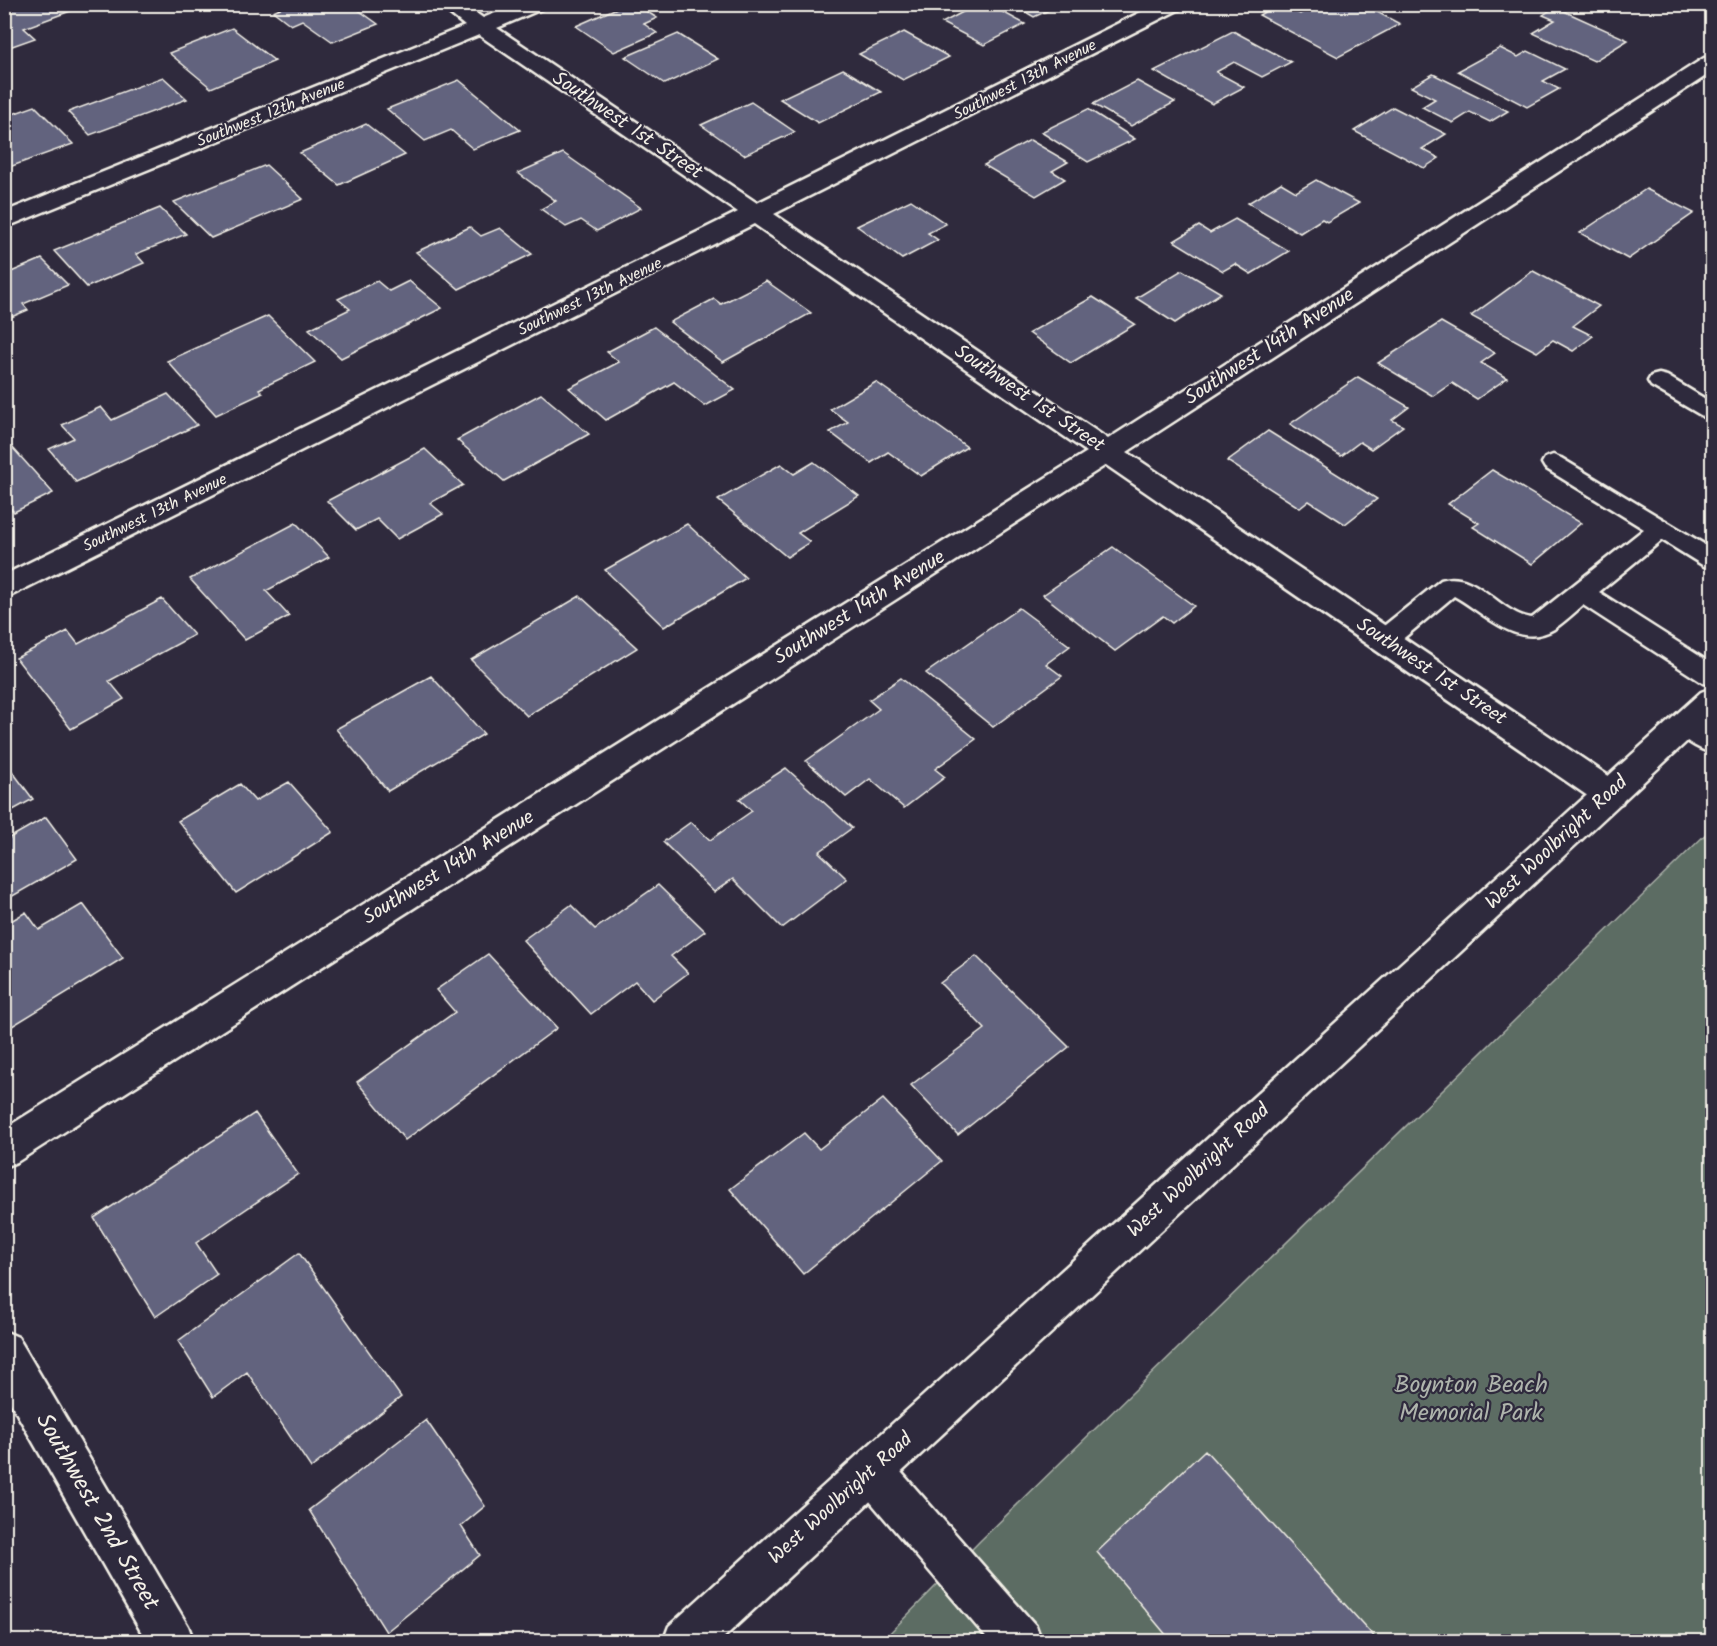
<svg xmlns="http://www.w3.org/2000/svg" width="1717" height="1646" font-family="Kalam,sans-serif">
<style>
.green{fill:#5b6c64;stroke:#a8aea6;stroke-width:1.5}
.building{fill:#62647e;stroke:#f4f1e8;stroke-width:1.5}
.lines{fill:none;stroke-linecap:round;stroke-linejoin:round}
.service-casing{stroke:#f4f1e8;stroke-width:5}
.minor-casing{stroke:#f4f1e8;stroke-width:5}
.secondary-casing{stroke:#f4f1e8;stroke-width:5}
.service{fill:#2f2a3d;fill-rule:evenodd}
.minor{fill:#2f2a3d;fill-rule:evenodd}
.secondary{fill:#2f2a3d;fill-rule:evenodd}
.labels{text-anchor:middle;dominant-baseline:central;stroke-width:4.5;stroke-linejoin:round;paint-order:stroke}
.far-street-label{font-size:16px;fill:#f4f1e8;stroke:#2f2a3d}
.street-label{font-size:20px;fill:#f4f1e8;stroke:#2f2a3d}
.near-park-label{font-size:24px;fill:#afb5ad;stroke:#2f2a3d}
.near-street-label{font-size:24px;fill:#f4f1e8;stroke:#2f2a3d}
</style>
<rect width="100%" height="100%" fill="#2f2a3d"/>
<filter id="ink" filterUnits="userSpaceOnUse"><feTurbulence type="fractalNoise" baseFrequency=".0167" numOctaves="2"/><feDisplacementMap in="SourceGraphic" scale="12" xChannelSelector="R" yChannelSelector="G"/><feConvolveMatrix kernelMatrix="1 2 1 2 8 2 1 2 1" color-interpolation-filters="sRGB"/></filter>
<g filter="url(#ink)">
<path class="green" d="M 1712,828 L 1712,1641 L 881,1642 L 980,1541 Z"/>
<path class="building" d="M 20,4 L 79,4 L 81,7 L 24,28 L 35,38 L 4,49 L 4,10 Z
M 279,4 L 350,4 L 378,24 L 333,42 L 302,20 L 291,25 L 273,11 L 283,7 Z
M 626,4 L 635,4 L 657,18 L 644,24 L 657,33 L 614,52 L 576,26 Z
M 978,4 L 988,4 L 1025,24 L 984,45 L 942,23 Z
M 1012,4 L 1062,4 L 1034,17 Z
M 1279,4 L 1300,14 L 1318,4 L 1362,4 L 1400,24 L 1338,57 L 1259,15 Z
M 1555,7 L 1628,40 L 1594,61 L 1533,33 L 1555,20 L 1543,15 Z
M 232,28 L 275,61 L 211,88 L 169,53 Z
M 1233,31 L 1291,62 L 1262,77 L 1234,62 L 1216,72 L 1244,87 L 1212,104 L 1154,71 Z
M 904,32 L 949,57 L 903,80 L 859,54 Z
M 678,34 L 718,59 L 665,84 L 625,57 Z
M 1500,48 L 1518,57 L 1528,51 L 1565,69 L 1543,81 L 1559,89 L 1527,107 L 1458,71 Z
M 843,69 L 881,92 L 818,123 L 780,99 Z
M 1433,74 L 1508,111 L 1490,122 L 1470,112 L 1453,123 L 1422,107 L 1435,99 L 1411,87 Z
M 163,77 L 187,99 L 90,135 L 68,112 Z
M 459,80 L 520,130 L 473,149 L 451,130 L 425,141 L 387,109 Z
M 1137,81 L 1175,102 L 1131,126 L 1093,104 Z
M 751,102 L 795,132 L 744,155 L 701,125 Z
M 35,106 L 73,144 L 4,169 L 4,117 Z
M 1393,107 L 1446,134 L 1422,149 L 1439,158 L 1424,168 L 1354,131 Z
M 1088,109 L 1135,139 L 1088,162 L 1041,132 Z
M 366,124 L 405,155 L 339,185 L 300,153 Z
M 1030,140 L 1068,162 L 1052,171 L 1065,179 L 1036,196 L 984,165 Z
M 563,153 L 641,208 L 597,231 L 581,220 L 566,227 L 541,209 L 556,201 L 518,173 Z
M 266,165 L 303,199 L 211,238 L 174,202 Z
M 1316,180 L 1359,203 L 1327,222 L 1322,219 L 1300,233 L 1248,203 L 1281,183 L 1296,192 Z
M 1646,189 L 1694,213 L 1628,259 L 1580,233 Z
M 911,200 L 946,224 L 928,233 L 938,240 L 902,259 L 857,226 Z
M 160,208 L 186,234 L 136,254 L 144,263 L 87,287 L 54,251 Z
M 1235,219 L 1289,251 L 1251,274 L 1235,264 L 1223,271 L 1174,241 L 1199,226 L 1210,233 Z
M 470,227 L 481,236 L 500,228 L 532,254 L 459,289 L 416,252 Z
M 42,259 L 68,285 L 23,304 L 28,310 L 4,320 L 4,275 Z
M 1182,270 L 1221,293 L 1175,323 L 1136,298 Z
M 1533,271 L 1599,306 L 1573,326 L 1593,336 L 1573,351 L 1553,340 L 1537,352 L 1471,316 Z
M 377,281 L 389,291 L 409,281 L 442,308 L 341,358 L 309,329 L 350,309 L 338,299 Z
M 766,281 L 811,313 L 723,362 L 670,322 L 714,299 L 721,304 Z
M 1093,297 L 1135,324 L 1071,363 L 1029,333 Z
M 268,316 L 315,362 L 259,389 L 263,393 L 216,415 L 167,361 Z
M 1441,322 L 1495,353 L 1481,363 L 1507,378 L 1477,399 L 1452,383 L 1433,396 L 1378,363 Z
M 654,327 L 735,390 L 705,406 L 674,382 L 606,420 L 569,388 L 619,362 L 607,352 Z
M 1358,377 L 1409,407 L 1392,420 L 1403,426 L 1371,449 L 1360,442 L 1341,456 L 1290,424 Z
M 876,382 L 967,447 L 921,476 L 888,452 L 871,463 L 830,432 L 848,422 L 830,409 Z
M 168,394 L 197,425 L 76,482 L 49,449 L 74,438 L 62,425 L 101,407 L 112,420 Z
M 541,394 L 589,434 L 504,481 L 457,440 Z
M 1268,431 L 1377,499 L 1345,524 L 1309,501 L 1300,508 L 1227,461 Z
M 4,438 L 53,493 L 14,512 L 4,501 Z
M 425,449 L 463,485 L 430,503 L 443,514 L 397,539 L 377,519 L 356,530 L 327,501 Z
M 814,462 L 859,496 L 798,533 L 810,542 L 787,557 L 718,500 L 781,464 L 794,474 Z
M 1492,470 L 1581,523 L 1532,564 L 1473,527 L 1479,523 L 1448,504 Z
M 296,523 L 329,557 L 266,591 L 289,616 L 245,640 L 190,579 Z
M 687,524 L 746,578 L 664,627 L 605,570 Z
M 1113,547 L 1194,606 L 1172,623 L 1163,616 L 1115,651 L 1043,595 Z
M 580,596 L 637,648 L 527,716 L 471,660 Z
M 162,599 L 194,635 L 109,681 L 124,699 L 71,729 L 16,658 L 68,631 L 78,644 Z
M 1019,608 L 1070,646 L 1046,664 L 1062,676 L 993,727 L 926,673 Z
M 431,676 L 484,734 L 388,791 L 336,729 Z
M 901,678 L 976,739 L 935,769 L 945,777 L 904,808 L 870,779 L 846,797 L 806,761 L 879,709 L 869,700 Z
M 786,768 L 852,828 L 819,852 L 847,879 L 782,928 L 733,879 L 714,892 L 663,842 L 691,822 L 710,840 L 752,811 L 739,799 Z
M 12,771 L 33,799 L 4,815 L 4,775 Z
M 289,782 L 333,832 L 236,893 L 178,821 L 240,784 L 255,801 Z
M 46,817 L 77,859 L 4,901 L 4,841 Z
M 658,885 L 705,931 L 671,956 L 688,973 L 652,1000 L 635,981 L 591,1014 L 523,940 L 571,905 L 595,929 Z
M 83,904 L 123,958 L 9,1028 L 4,1022 L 4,925 L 26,912 L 39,930 Z
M 488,954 L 557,1028 L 405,1140 L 357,1082 L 455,1012 L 436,990 Z
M 976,956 L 1069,1047 L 958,1135 L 911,1085 L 985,1029 L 940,983 Z
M 883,1099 L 942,1161 L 803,1274 L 730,1189 L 804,1133 L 819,1149 Z
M 255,1113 L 298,1174 L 196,1243 L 217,1274 L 155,1317 L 94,1218 Z
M 299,1253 L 401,1397 L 311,1468 L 247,1372 L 213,1397 L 178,1341 Z
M 426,1420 L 485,1506 L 461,1526 L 480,1555 L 386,1632 L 309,1510 Z
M 1205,1450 L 1379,1642 L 1172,1642 L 1097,1552 Z"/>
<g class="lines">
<g class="service-casing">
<path id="service" d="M 1659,374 L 1667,376 L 1712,403 L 1712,419 L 1704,417 L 1651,386 L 1648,381 L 1651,376 Z
M 1553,455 L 1561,458 L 1712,549 L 1712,569 L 1704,566 L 1662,540 L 1599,592 L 1712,664 L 1712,685 L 1703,683 L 1583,605 C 1574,613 1564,622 1554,629 C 1517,651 1484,612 1454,596 L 1393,647 L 1384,649 L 1375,647 L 1372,640 L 1375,633 L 1441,580 C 1477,569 1500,615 1532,618 L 1644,529 L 1545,468 L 1542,463 L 1545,458 Z
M 1685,715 L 1694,718 L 1712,730 L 1712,753 C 1698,749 1679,738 1672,725 L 1676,718 Z"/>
</g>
<g class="minor-casing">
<path id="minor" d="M 438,4 L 463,4 L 483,18 L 517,4 L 547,4 L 544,8 L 497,28 L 757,203 L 1157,4 L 1185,4 L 1182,8 L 774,214 L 1108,439 L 1704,58 L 1712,57 L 1712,72 L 1127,452 L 1622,785 L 1626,794 L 1622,803 L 1610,807 L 1598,803 L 1106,465 L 17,1162 L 4,1167 L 4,1129 L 1087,452 L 754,224 L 4,599 L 4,575 L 738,212 L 479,35 L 4,228 L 4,212 L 465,26 Z
M 4,1331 L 18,1337 L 188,1626 L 194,1642 L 147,1642 L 4,1391 Z
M 872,1450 L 887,1456 L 1036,1626 L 1042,1642 L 990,1642 L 857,1486 L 851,1471 L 857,1456 Z"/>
</g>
<g class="secondary-casing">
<path id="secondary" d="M 1712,688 L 1712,718 L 719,1642 L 663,1642 L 669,1626 L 1701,692 Z"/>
</g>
<use href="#service" class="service"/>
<use href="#minor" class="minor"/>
<use href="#secondary" class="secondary"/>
</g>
</g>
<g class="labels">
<g class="far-street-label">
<text transform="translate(1025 80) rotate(-27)">Southwest 13th Avenue</text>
<text transform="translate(271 113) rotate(-22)">Southwest 12th Avenue</text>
<text transform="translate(590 297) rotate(-26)">Southwest 13th Avenue</text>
<text transform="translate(155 513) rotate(-26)">Southwest 13th Avenue</text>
</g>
<g class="street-label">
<text transform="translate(627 126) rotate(34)">Southwest 1st Street</text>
<text transform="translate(1270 347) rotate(-33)">Southwest 14th Avenue</text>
<text transform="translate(1029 399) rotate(34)">Southwest 1st Street</text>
<text transform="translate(860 608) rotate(-32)">Southwest 14th Avenue</text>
<text transform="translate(1431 672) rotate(34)">Southwest 1st Street</text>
<text transform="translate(1557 843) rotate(-43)">West Woolbright Road</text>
<text transform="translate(449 868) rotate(-32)">Southwest 14th Avenue</text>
<text transform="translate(1199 1171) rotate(-43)">West Woolbright Road</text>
<text transform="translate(841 1499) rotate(-42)">West Woolbright Road</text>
</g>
<g class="near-park-label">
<text x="1471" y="1385">Boynton Beach<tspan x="1471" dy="28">Memorial Park</tspan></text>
</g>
<g class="near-street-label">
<text transform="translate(97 1512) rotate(60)">Southwest 2nd Street</text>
</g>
</g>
<rect width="1717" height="1646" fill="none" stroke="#2f2a3d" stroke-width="24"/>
<rect x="12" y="12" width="1693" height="1622" fill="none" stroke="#f4f1e8" stroke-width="2" filter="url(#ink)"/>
</svg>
